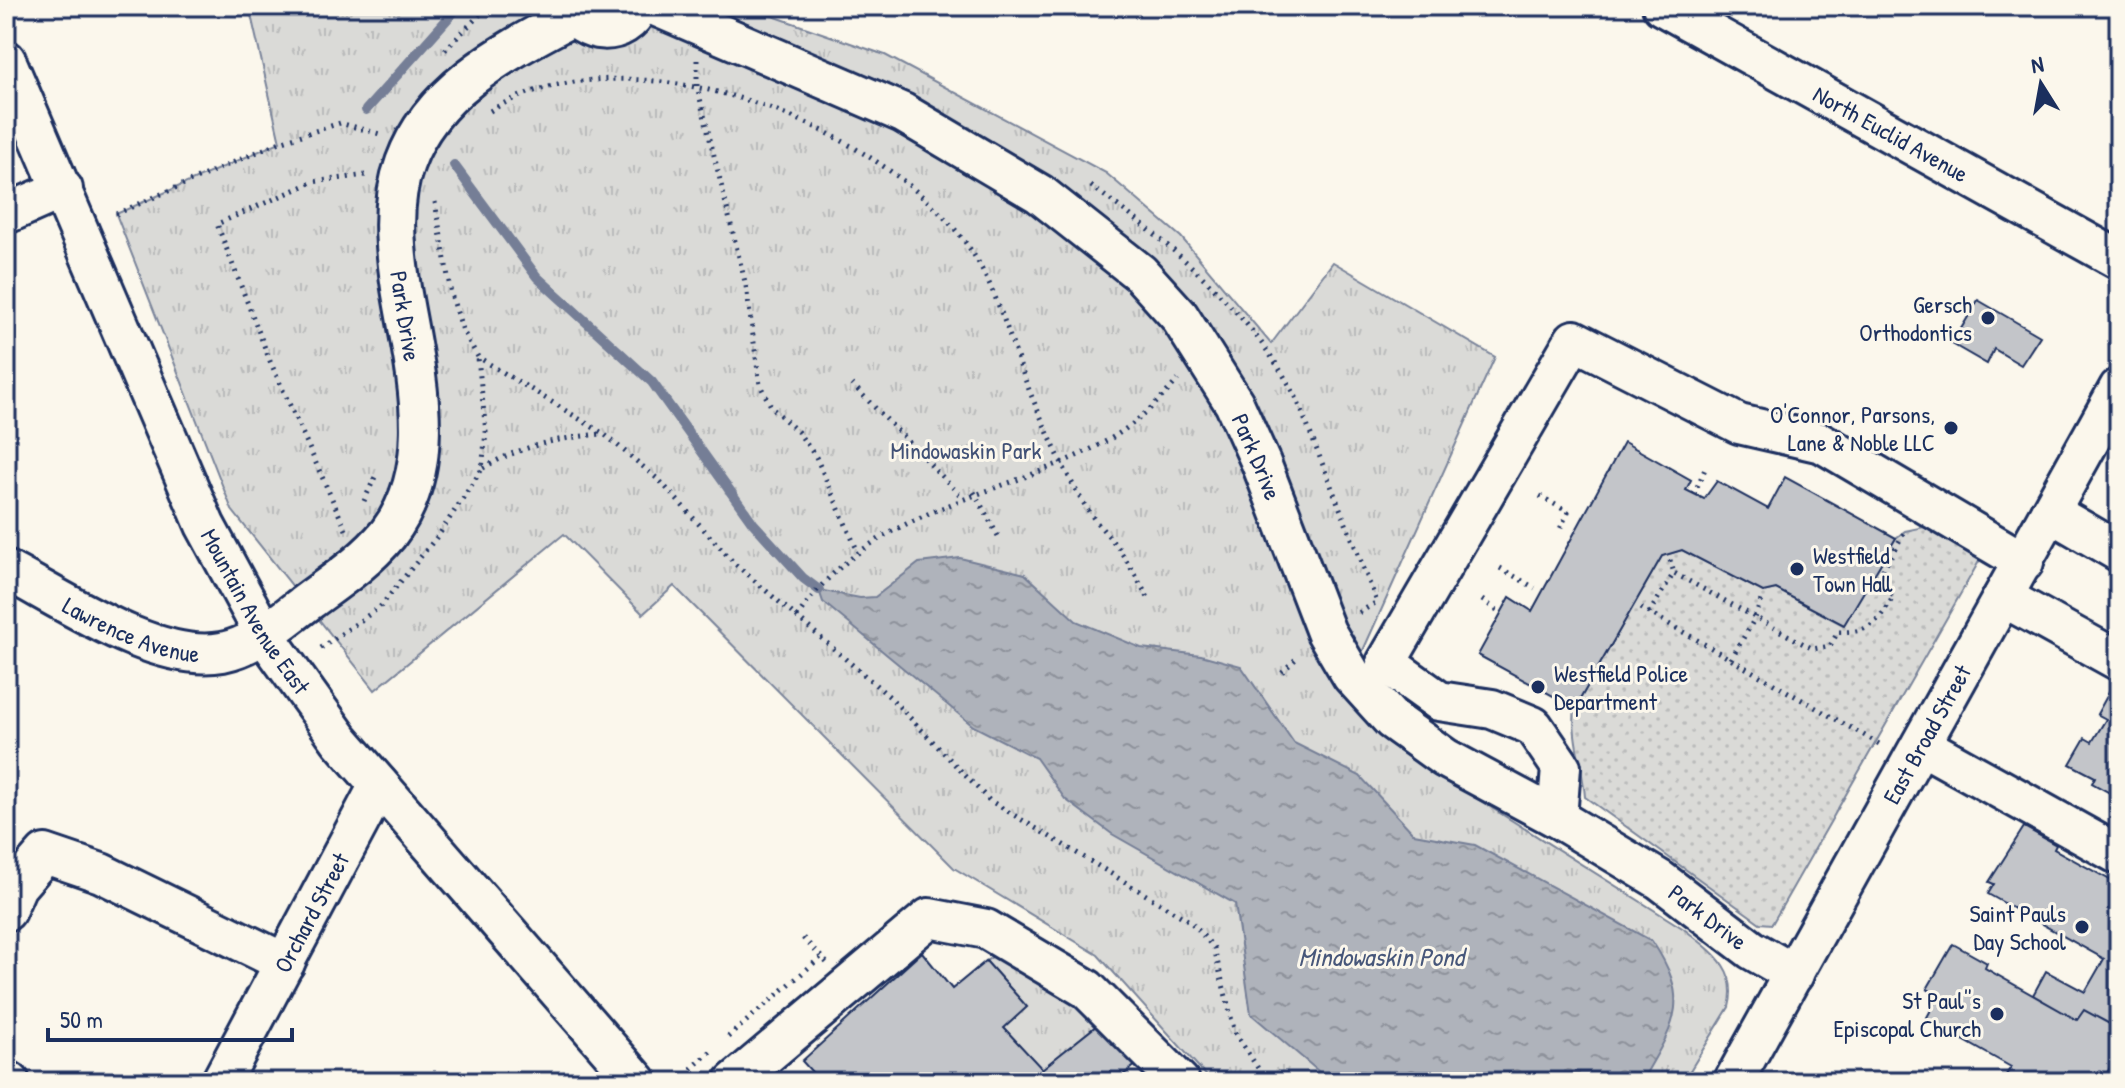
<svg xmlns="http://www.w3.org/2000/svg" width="2125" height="1088" font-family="'Patrick Hand',sans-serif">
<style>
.grass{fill:url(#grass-dots);stroke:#7a849a;stroke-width:2}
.park{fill:url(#park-tufts);stroke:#7a849a;stroke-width:2}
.water{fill:url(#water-ripples);stroke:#747e96;stroke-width:2}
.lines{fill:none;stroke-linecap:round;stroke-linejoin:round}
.stream{stroke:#747e96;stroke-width:10}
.building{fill:#c3c5c9;stroke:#1b2f5e;stroke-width:2}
.minor-casing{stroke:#1b2f5e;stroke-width:44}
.path{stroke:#1b2f5e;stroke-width:5;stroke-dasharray:2 6;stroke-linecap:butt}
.minor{stroke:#fbf7ec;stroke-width:38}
.poi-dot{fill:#1b2f5e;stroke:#fbf7ec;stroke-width:3}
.labels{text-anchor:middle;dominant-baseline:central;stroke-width:6;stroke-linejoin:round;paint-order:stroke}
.street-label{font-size:24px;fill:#1b2f5e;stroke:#fbf7ec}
.poi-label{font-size:24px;fill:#1b2f5e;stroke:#fbf7ec;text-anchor:end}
.park-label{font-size:24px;fill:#415176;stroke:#fbf7ec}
.water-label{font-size:26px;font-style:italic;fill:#47577a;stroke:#fbf7ec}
</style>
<defs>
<pattern id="grass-dots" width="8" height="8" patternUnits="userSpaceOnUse" patternTransform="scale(2)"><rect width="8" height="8" fill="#dadad7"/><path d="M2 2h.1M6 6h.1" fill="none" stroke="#babbbb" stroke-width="1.8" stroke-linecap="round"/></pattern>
<pattern id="park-tufts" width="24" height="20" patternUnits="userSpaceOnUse" patternTransform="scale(2)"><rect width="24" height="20" fill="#dadad7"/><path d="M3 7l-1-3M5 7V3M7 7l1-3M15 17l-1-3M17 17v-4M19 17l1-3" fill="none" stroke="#babbbb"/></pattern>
<pattern id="water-ripples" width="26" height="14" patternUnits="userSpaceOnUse" patternTransform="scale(2)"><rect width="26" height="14" fill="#afb3bb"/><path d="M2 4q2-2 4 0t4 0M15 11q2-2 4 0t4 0" fill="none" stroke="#8e929b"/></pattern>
</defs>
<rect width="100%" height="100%" fill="#fbf7ec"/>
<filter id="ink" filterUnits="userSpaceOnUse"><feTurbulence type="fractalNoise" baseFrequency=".0125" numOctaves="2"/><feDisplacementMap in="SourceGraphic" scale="16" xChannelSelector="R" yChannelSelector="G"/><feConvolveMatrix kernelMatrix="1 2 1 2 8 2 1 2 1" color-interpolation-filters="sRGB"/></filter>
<g filter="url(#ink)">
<path class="grass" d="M 1924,527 L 1981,558 L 1772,924 L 1760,923 L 1585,797 C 1583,767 1571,738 1575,708 L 1662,556 L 1682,550 L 1763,592 L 1776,589 L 1843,625 L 1896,538 L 1905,531 Z"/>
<path class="park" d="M 249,6 L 744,6 L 885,55 L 1106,173 L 1181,237 L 1271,344 L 1333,262 L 1495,357 L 1352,675 L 1384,740 L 1684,929 C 1711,951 1739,968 1729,1007 L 1683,1082 L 1212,1082 L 1098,955 L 954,868 L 674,586 L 643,614 L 564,534 L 375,690 L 232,510 L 116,214 L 280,142 Z
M 995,955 L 1101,1022 L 1042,1069 L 1004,1028 L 1027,1007 L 986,961 Z"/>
<path class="water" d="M 960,558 L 1025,574 L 1076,621 L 1141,648 L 1201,655 L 1241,666 L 1294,743 L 1360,776 L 1414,834 L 1475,845 L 1652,941 C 1693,1002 1674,1025 1641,1082 L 1331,1082 L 1251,1014 L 1235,904 L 1112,834 L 1065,799 L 1036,758 L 973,726 L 823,602 L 819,590 L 860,598 L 875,597 L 919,563 Z"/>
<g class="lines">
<path class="stream" d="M 366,110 L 459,6
M 454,165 L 537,277 L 652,382 L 753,523 L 803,578 L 819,590"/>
</g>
<path class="building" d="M 1978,300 L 2040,336 L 2021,365 L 1994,349 L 1987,364 L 1952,344 Z
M 1624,442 L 1691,480 L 1686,490 L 1704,499 L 1717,481 L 1768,509 L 1785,477 L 1896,538 L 1844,625 L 1776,589 L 1763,592 L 1682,550 L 1662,556 L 1575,708 L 1478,655 L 1510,597 L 1532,611 Z
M 2112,687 L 2119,691 L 2119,798 L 2092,783 L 2095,777 L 2070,764 L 2085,738 L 2092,742 L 2106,719 L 2097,714 Z
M 2024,827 L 2056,845 L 2054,849 L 2119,885 L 2119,1029 L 2084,1010 L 2077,1020 L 2033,995 L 2046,971 L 2085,992 L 2104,959 L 1988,894 L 1994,884 L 1989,882 Z
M 1953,944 L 1987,963 L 1985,968 L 2077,1020 L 2084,1010 L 2119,1029 L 2119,1052 L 2102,1082 L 2019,1082 L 2006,1075 L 2011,1067 L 1926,1019 L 1939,995 L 1927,989 Z
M 922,952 L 952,989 L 986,961 L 1027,1007 L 1004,1028 L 1042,1069 L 1101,1022 L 1137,1064 L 1114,1082 L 821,1082 L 802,1061 Z"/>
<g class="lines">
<g class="minor-casing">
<g id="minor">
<path d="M 568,6 C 583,36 625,39 639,6"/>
<path id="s1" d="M 655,6 L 903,113 L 1040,194 L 1140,273 L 1179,316 L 1234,403 L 1261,463 L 1326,632 L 1352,676 L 1392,720 L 1445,758 L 1557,818 L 1660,880 L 1752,950 L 1794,974"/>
<path id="s2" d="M 1662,6 L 2119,260"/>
<path id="s3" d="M 6,60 L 205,525 L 264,634 L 340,740 L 638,1082"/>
<path d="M 6,214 L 63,189"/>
<path d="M 2050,512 L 2119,552"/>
<path id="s4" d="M 6,570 C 65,601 157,664 222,652 C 255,646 284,619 310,600 C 337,580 366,561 388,534 C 442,464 414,367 401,288 C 395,248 390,203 405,163 C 432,88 507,51 573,16"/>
<path d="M 2003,597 L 2119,661"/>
<path d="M 1921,745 L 2119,855"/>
<path d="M 1557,818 L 1561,767 L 1533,726 L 1492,709 L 1439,701 L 1386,663 L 1574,340 L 1739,424 L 1822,443 L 2024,562"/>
<path d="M 6,911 L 17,886 L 45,854 L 101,873 L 285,963"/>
<path d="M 6,1080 L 10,1082"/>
<path id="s5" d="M 221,1082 L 379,785"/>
<path d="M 734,1082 L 929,918 L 986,929 L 1087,989 L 1180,1082"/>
<path id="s6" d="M 1733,1082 L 2119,388"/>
</g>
</g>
<path class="path" d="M 445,50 L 488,6
M 697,60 L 697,86 L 746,286 L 760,385 L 772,408 L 798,432 L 816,457 L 858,552
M 490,111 C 628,27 879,122 968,246 C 999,290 1011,347 1032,397 C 1049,436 1068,481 1092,516 C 1100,528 1111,537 1119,549 C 1130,565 1140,584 1150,601
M 1091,186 C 1170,243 1249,309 1296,397 L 1377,602 L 1355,615
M 435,202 L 451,294 L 463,331 L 478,357 L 604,434 L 660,481 L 735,564 L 891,698 L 989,800 L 1191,922 L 1214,948 L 1235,1033 L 1267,1082
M 116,214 L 280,142 L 340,123 L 380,134
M 852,384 L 962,497
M 483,468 C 521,446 558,438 602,434
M 974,492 L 998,536
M 1694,494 L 1705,469
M 1540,496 L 1568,512 L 1559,531
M 364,501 L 375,477
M 346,530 L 270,361 L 217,224 L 313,182 L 366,175
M 1670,560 L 1674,573
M 1500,568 L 1535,588
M 1875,584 L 1905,531
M 1482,600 L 1497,610
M 1641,608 L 1881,745
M 1649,613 L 1674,573 L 1813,649 L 1830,646 L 1838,632 C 1874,632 1875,624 1894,596 L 1872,583
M 797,617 C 871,504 1004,499 1110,439 C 1137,423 1157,403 1178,380
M 321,648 L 380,607 L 440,533 L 482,469 L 486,432 L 478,358
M 1731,659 L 1755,618 L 1761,600
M 1282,672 L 1299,656
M 803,938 L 827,963
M 728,1037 L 821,957
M 691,1069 L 711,1051"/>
<use href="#minor" class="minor"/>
</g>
</g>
<g class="poi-dot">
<circle cx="1988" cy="318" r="8"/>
<circle cx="1951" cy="428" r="8"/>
<circle cx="1797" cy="569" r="8"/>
<circle cx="1538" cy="687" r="8"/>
<circle cx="2082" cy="927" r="8"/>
<circle cx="1997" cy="1014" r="8"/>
</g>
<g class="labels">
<g class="street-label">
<text stroke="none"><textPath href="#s2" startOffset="262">North Euclid Avenue</textPath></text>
<text transform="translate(406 316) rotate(81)">Park Drive</text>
<text stroke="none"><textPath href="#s1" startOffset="776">Park Drive</textPath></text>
<text stroke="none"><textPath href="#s3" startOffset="606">Mountain Avenue East</textPath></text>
<text stroke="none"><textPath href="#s4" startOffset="140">Lawrence Avenue</textPath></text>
<text stroke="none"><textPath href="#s6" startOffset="398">East Broad Street</textPath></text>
<text stroke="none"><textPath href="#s5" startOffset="192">Orchard Street</textPath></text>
<text stroke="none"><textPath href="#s1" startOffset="1448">Park Drive</textPath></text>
</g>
<g class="poi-label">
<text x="1972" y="304">Gersch<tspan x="1972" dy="28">Orthodontics</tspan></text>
<text x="1935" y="414">O'Connor, Parsons,<tspan x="1935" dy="28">Lane &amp; Noble LLC</tspan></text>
<text x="1813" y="555" text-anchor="start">Westfield<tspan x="1813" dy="28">Town Hall</tspan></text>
<text x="1554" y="673" text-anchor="start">Westfield Police<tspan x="1554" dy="28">Department</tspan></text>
<text x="2066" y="913">Saint Pauls<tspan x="2066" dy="28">Day School</tspan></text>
<text x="1981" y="1000">St Paul''s<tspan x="1981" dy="28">Episcopal Church</tspan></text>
</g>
<g class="park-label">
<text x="966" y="450">Mindowaskin Park</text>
</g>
<g class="water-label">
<text x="1381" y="956">Mindowaskin Pond</text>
</g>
</g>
<rect width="2125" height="1088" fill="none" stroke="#fbf7ec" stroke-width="32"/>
<rect x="16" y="16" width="2093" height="1056" fill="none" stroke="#1b2f5e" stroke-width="3" filter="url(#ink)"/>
<g transform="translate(2041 84) rotate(349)" stroke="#fbf7ec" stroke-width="6" paint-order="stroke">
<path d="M0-6L14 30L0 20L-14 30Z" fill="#1b2f5e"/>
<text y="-12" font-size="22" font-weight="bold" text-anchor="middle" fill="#1b2f5e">N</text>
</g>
<path d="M48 1028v12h244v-12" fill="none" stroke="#1b2f5e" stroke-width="4"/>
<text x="60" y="1028" font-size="24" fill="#1b2f5e" stroke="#fbf7ec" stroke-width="6" paint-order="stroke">50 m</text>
</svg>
